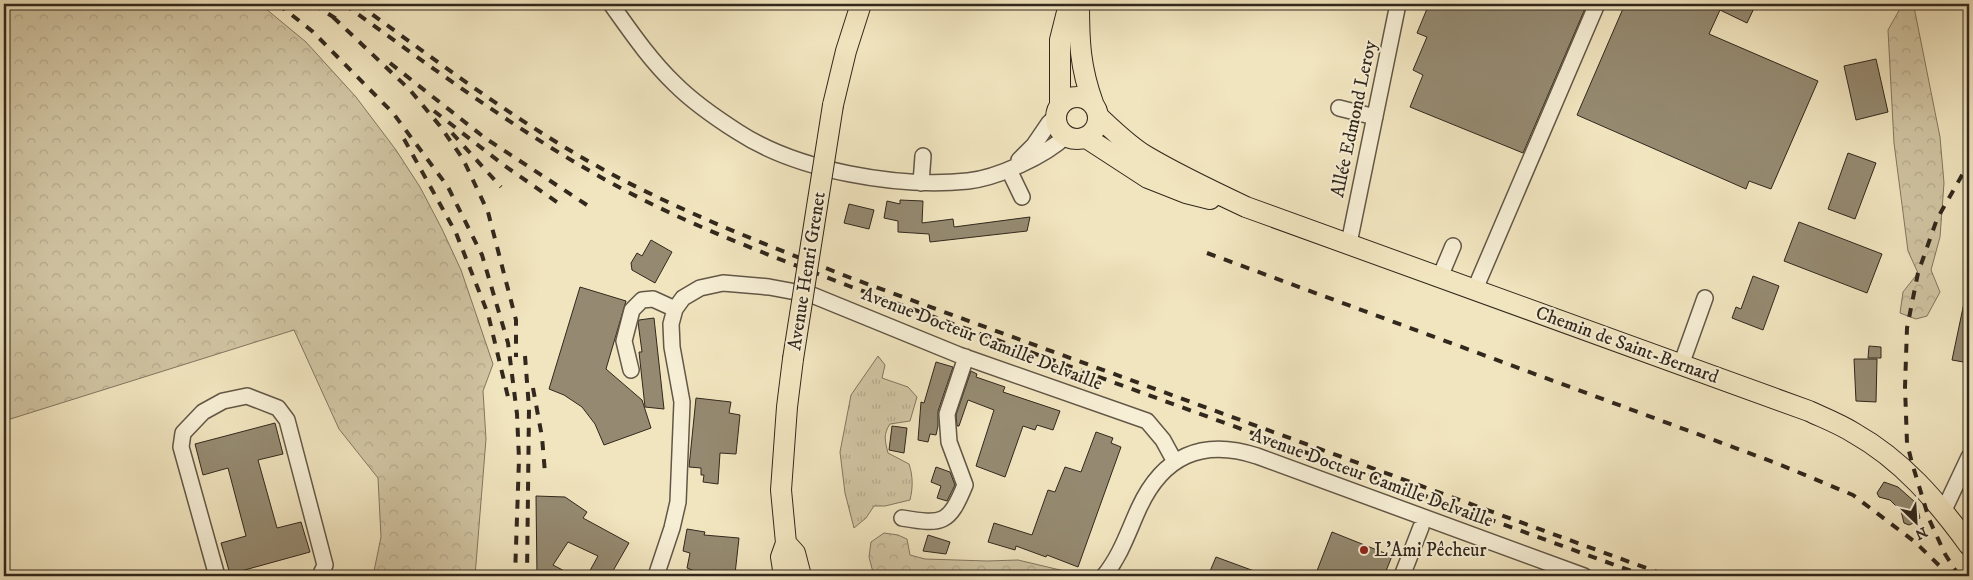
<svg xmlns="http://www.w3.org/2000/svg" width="1973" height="580" font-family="'IM FELL DW Pica',serif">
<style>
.forest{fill:url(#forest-crowns);stroke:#827660}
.park{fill:url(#park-tufts);stroke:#827660}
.building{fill:#958a71;stroke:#32281d}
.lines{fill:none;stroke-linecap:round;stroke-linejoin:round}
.minor-casing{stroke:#625746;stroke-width:18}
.major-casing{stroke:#32281d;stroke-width:22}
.minor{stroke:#f6eed5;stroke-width:15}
.major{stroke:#f1e5bf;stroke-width:20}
.rail{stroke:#32281d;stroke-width:4;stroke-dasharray:9 9;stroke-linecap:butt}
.major-bridge-casing{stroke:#32281d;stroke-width:22;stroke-linecap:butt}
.major-bridge{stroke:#f1e5bf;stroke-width:20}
.poi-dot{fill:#8f2418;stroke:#f6eed5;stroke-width:2}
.labels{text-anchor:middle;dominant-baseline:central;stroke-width:4;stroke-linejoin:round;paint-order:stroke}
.street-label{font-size:19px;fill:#32281d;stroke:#f6eed5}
.poi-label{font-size:19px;fill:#32281d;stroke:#f6eed5;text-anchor:start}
</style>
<defs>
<pattern id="forest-crowns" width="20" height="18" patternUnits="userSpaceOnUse" patternTransform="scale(1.25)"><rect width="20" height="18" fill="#d1c5a3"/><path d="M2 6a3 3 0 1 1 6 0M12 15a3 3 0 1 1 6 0" fill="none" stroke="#b4a98c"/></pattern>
<pattern id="park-tufts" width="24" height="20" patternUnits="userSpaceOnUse" patternTransform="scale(1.25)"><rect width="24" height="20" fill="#d1c5a3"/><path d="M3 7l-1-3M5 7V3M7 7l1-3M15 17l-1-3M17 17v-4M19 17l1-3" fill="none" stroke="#b4a98c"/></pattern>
</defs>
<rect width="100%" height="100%" fill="#f1e5bf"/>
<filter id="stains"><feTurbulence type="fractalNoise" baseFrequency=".004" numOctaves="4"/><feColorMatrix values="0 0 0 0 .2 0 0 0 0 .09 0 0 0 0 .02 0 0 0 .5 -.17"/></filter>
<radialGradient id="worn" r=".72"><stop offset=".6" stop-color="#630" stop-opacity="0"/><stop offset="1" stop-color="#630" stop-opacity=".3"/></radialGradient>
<path class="forest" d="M 4,4 L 260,4 L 306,42 L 356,97 L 396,150 L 420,187 L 442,229 L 461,270 L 493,364 L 483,391 L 486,439 L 475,576 L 373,576 L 381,537 L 378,478 L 339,429 L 294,330 L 4,421 Z
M 1901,7 L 1914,7 L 1940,137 L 1944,183 L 1940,237 L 1931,270 L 1940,292 L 1927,316 L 1916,319 L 1900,313 L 1903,292 L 1918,273 L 1908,251 L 1894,143 L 1888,30 Z
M 884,533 L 898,535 L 907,539 L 910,555 L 925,559 L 987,561 L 1018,560 L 1077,574 L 1076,576 L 874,576 L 869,557 L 871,542 Z"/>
<path class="park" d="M 878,356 L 885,365 L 882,378 L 908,387 L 917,397 L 910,421 L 890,424 C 883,434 885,441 888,453 L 909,464 C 913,476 913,488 910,500 L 885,506 L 874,506 L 866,518 L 854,528 L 845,493 L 840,452 L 851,395 Z"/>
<path class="building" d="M 1429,4 L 1587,4 L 1523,153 L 1410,107 L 1423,75 L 1413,70 L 1427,37 L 1417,33 Z
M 1625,4 L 1756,4 L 1747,23 L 1720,10 L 1709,34 L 1818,81 L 1771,189 L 1749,181 L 1746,189 L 1577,115 Z
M 1876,59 L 1888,112 L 1856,120 L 1844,66 Z
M 1848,153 L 1876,163 L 1855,219 L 1828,209 Z
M 900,200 L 923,201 L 922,223 L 953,219 L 954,227 L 1030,217 L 1027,231 L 930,242 L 929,234 L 898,232 L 898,221 L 884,218 L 887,201 L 900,204 Z
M 849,204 L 874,210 L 869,229 L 844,223 Z
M 1799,222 L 1882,254 L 1867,293 L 1784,261 Z
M 651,240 L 672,252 L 655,283 L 632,270 L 631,263 L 637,253 L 642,256 Z
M 1753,276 L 1779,286 L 1763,330 L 1732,318 L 1736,307 L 1741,309 Z
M 580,287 L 626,301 L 606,369 L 642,400 L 651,428 L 604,445 L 595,424 L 582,407 L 564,395 L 549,389 Z
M 1964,303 L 1969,303 L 1969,363 L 1952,360 Z
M 654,318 L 664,409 L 645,407 L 639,352 L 642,352 L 638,322 L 639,320 Z
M 1869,346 L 1881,347 L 1881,358 L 1868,358 Z
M 1854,359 L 1877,359 L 1876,402 L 1856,401 Z
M 936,362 L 953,367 L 938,411 L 938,426 L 936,435 L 930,434 L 928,442 L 918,440 L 921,402 L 924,403 Z
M 971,371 L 977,374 L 976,377 L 1005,387 L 1003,392 L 1060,411 L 1053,430 L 1037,425 L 1035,430 L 1023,426 L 1005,477 L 976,466 L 994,410 L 968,400 L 959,426 L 957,426 L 956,415 Z
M 696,398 L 731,402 L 729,413 L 740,415 L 736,454 L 720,453 L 718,484 L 703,482 L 704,475 L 701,475 L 701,468 L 689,467 Z
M 275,423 L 283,454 L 258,460 L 277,528 L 301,522 L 310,552 L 230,574 L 221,543 L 246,536 L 228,468 L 203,475 L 195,444 Z
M 892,426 L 907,428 L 904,453 L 889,450 Z
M 1096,432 L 1113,438 L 1111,443 L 1121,447 L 1078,567 L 1047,555 L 1046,557 L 1016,546 L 1015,550 L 988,542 L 994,523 L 1032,535 L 1048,490 L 1055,492 L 1065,467 L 1081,472 Z
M 936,467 L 950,472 L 955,485 L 947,501 L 937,498 L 941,486 L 931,482 Z
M 1884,482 L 1898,487 L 1916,503 L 1920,518 L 1916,522 L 1909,525 L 1904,523 L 1901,511 L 1890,500 L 1879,497 L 1877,493 Z
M 536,496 L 565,497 L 587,512 L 583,518 L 629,543 L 610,576 L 587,576 L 598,556 L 568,542 L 553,565 L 574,576 L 537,576 Z
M 687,529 L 705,532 L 704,535 L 739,538 L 735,574 L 705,571 L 704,575 L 687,568 L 690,553 L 683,551 Z
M 1332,532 L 1392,556 L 1384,576 L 1315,576 Z
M 928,535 L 950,542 L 946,554 L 923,551 Z
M 1216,557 L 1265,575 L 1264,576 L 1208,576 Z"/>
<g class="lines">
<g class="minor-casing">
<path id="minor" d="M 611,4 C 631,32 650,60 675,84 C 693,102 716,118 738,132 C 798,171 897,188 968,181 C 997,178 1045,156 1066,136
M 1339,108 L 1375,117
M 1019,160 L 1034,145 L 1049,123 L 1056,116
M 1009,170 L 1022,197
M 921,183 L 923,156
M 1349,243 L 1398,4
M 1440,277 L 1453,246
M 1475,289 L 1597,4
M 1681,365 L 1705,298
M 631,370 L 624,341 L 632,310 L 642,300 L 653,299 L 675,309
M 1944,510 L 1969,457
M 902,518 C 943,525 949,524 965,485 L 949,442 L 947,414 L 966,357
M 217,576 L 181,447 L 183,433 L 203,412 L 223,401 L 247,396 L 278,408 L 287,420 L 325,565 L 320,576
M 656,576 L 672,528 L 678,502 L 682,402 L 672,347 L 671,324 L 675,309 L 683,298 L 700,288 L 723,283 L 769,287 L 812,295 L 959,355 L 1147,421 L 1163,440 L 1175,462
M 1104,576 C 1121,555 1128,532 1139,508 C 1163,456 1202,438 1257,456 L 1584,576
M 1402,576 L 1421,527"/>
</g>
<g class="major-casing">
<path id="major" d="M 1079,4 C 1079,41 1080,67 1093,103
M1056 118a21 21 0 1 1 42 0a21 21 0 1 1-42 0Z
M 833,105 L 846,51 L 861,4
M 1060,106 L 1060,40 L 1069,4
M 1098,116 C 1113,130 1128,145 1146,156 C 1178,175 1212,191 1246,207 L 1809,411 C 1824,418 1840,424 1854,433 C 1902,460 1937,501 1969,545
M 1085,137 L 1148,178 L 1186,193 L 1210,199
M 786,543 L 795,553 L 801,576
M 784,576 L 781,557 L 786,543 L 781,490 L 787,407 L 793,359"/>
</g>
<use href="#minor" class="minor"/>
<use href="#major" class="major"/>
<path class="rail" d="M 278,4 L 312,31 L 393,113 L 448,187 L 482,255 L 508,343 L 517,414 L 519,459 L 515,576
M 313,4 L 338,20
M 344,4 C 431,67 518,132 613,184 C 688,225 769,255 849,286 L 1645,576
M 358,4 C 442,65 526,129 619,178 C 694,217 772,247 851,278 L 1668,576
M 333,17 L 410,90 L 440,126 L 463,159 L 488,212 L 516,320 L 516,357
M 390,63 L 485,138 L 593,209
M 434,111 L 505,166 L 564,207
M 452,133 L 501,187
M 404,139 L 456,233 L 488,314 L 508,397
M 1207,253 L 1776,463 L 1853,495 L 1915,542 L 1950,576
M 525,356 L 529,408 L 527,576
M 533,388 L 542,437 L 545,473
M 1959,576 L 1945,554 L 1929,519 L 1912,463 L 1907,443 L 1905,387 L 1907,328 L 1918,273 L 1937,219 L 1969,163"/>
<g class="major-bridge-casing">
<path id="major-bridge" d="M 793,359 L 833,105"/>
</g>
<use href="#major-bridge" class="major-bridge"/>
</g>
<circle class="poi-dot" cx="1364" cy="550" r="5"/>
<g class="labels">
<g class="street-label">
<text transform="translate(1354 119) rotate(-78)">Allée Edmond Leroy</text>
<text transform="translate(807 271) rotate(-81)">Avenue Henri Grenet</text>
<text transform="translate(982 339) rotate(21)">Avenue Docteur Camille Delvaille</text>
<text transform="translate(1627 345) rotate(20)">Chemin de Saint-Bernard</text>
<text transform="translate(1372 478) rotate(20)">Avenue Docteur Camille Delvaille</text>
</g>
<g class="poi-label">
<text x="1374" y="550">L'Ami Pêcheur</text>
</g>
</g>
<rect width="1973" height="580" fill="none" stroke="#f1e5bf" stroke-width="20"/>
<rect x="5" y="5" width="1963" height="570" fill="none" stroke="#32281d" stroke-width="2.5"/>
<rect x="10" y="10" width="1953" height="560" fill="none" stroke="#32281d"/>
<g transform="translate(1916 522) rotate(155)" stroke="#f6eed5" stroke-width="4" paint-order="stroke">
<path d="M0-4L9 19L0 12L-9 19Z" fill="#32281d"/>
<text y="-8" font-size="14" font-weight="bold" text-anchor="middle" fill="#32281d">N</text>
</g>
<rect width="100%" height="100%" filter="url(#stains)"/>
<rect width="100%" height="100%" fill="url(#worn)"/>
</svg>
